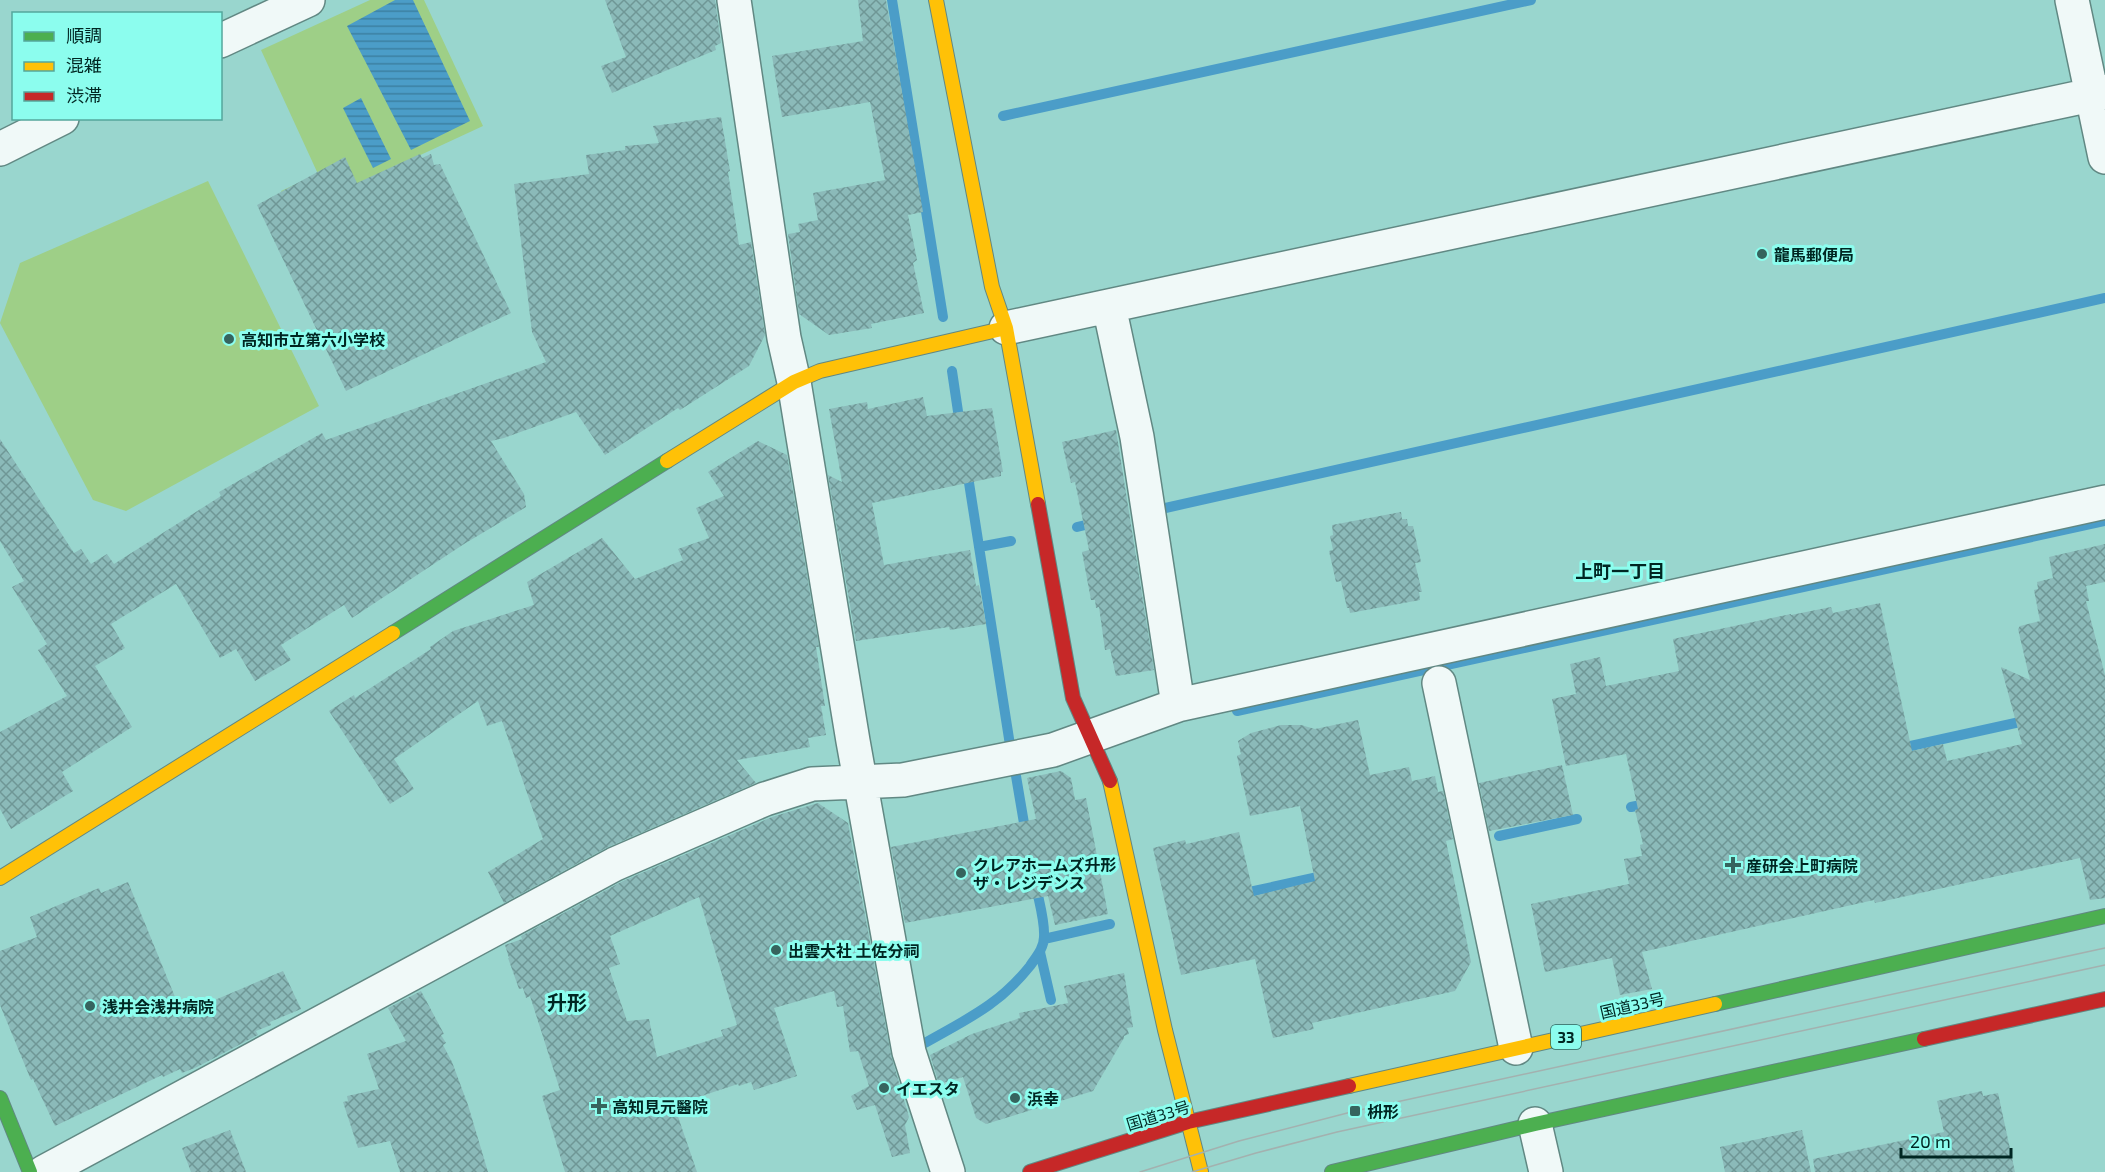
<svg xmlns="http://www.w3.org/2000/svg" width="2105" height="1172" font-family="'Exo 2','Noto Sans JP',sans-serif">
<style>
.pitch{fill:#9ecf87}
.water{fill:url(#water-rules)}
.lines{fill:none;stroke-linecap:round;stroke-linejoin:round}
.stream{stroke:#4b9dc8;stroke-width:10}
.building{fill:url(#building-cross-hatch);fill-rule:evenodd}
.street-casing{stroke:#618883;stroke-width:36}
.fast-casing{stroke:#618883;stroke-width:16}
.slow-casing{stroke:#618883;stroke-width:16}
.jam-casing{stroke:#618883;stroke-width:16}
.street{stroke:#f0f9f8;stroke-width:33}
.fast{stroke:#4caf50;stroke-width:14}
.slow{stroke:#ffc107;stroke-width:14}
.jam{stroke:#c62828;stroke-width:14}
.tram{stroke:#a3b1af;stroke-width:1.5}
.poi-dot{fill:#36645e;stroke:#8cfdee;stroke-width:2}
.labels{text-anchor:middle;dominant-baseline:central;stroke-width:6;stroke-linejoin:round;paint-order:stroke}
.shield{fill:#8cfdee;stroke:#2a665f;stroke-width:1.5}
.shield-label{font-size:15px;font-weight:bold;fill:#002622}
.poi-label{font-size:16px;font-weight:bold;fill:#002622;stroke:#8cfdee;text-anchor:start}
.street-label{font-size:16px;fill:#002622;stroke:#8cfdee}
.neighbourhood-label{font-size:18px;font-weight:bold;fill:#002622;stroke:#8cfdee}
.quarter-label{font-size:20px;font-weight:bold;fill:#002622;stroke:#8cfdee}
</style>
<defs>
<pattern id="water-rules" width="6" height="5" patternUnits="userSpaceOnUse" patternTransform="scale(1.5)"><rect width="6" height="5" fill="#4b9dc8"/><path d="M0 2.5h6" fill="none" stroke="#3c80a2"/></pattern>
<pattern id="building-cross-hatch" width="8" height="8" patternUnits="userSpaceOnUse" patternTransform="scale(1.5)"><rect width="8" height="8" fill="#8bbab9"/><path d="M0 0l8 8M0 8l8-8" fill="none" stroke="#6f9796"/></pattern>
</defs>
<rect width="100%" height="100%" fill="#99d6ce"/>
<path class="pitch" d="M 370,0 L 424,0 L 483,126 L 332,196 L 289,208 L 281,191 L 318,174 L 261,50 Z
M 208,181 L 319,406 L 126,511 L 93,500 L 0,323 L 20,263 Z"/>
<path class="water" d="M 395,0 L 413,0 L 470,121 L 411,150 L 347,26 Z
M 361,98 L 391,159 L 373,168 L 343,108 Z"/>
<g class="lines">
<path class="stream" d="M 892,0 L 943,317
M 1003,116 L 1531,0
M 952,371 L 960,425
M 967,470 L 1010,745
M 1161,509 L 2105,298
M 1077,527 L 1098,522
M 979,547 L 1011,541
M 1237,711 L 2105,521
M 1897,749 L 2029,720
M 1016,776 L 1026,835
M 1631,807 L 1651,803
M 1499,836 L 1577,819
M 1240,894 L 1327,875
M 1044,939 L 1110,924
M 1040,952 L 1051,1000
M 925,1043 C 967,1019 999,1005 1030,966 C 1036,957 1044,948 1044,937 C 1045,921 1039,902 1036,886"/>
</g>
<path class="building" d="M 605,0 L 715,0 L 721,43 L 715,46 L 716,50 L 612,93 L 601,66 L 626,57 Z
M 858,0 L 886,0 L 923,212 L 908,215 L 917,260 L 913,263 L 924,313 L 871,324 L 872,328 L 829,335 L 799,314 L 788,234 L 800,232 L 798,224 L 818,220 L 813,193 L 885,180 L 870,102 L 782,117 L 772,56 L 863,41 Z
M 721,117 L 730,171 L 728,172 L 739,245 L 751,242 L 765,335 L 749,366 L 680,410 L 678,408 L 605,455 L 576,412 L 504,438 L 491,441 L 524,494 L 526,507 L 464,544 L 352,618 L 344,605 L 281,645 L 291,660 L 255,681 L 236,649 L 220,658 L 176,584 L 111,624 L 125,648 L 95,666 L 132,727 L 62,772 L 73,791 L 11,829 L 0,809 L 0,732 L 67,696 L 38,650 L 47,644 L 12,587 L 24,581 L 0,541 L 0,439 L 74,553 L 81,549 L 91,564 L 107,554 L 114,564 L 221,496 L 219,492 L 322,433 L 326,440 L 546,362 L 532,332 L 514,184 L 589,174 L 586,155 L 625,150 L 625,146 L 659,143 L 653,126 Z
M 420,154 L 422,158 L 431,154 L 434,165 L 440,164 L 511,313 L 346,391 L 257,205 L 345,157 L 357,183 Z
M 923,397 L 927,416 L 992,408 L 1003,472 L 1001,472 L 1001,476 L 872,503 L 884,565 L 970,550 L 976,586 L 979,585 L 986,624 L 950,630 L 949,627 L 856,641 L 828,475 L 842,482 L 829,409 L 867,402 L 868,409 Z
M 1116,430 L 1154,670 L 1116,676 L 1110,649 L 1105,650 L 1099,607 L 1096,608 L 1095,600 L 1091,600 L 1082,552 L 1089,550 L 1075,482 L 1071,483 L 1062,442 Z
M 758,441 L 787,455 L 819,647 L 816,647 L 825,706 L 821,706 L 826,735 L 808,738 L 810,747 L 737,760 L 756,783 L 608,847 L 504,903 L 488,872 L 543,839 L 502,721 L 487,726 L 478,701 L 394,759 L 414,789 L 390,804 L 329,711 L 354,695 L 355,698 L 431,649 L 430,647 L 453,631 L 534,605 L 527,582 L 602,538 L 635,579 L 683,560 L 678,549 L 709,538 L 696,508 L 724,496 L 708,472 Z
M 1401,512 L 1402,519 L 1407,519 L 1408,526 L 1413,526 L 1421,562 L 1415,563 L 1422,592 L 1419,592 L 1420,600 L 1350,613 L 1349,608 L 1347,608 L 1341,581 L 1336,582 L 1329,551 L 1333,550 L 1330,536 L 1333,535 L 1332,525 Z
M 2105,544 L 2105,582 L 2086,586 L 2089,601 L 2086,601 L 2105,675 L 2105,898 L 2090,900 L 2080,858 L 1875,903 L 1874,900 L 1642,952 L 1652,989 L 1620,995 L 1612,958 L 1545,972 L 1531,904 L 1629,884 L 1624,859 L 1642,856 L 1640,845 L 1643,844 L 1635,810 L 1638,809 L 1626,754 L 1566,766 L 1552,699 L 1576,694 L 1570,664 L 1600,657 L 1606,686 L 1679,671 L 1673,639 L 1791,614 L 1791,615 L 1831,607 L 1833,613 L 1880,603 L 1912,751 L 1943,744 L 1947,761 L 2022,744 L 2001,667 L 2030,680 L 2018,629 L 2020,626 L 2040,621 L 2034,590 L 2038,589 L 2037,582 L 2053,578 L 2049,557 Z
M 1358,720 L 1370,775 L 1409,767 L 1412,781 L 1435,776 L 1438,792 L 1443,791 L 1453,839 L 1446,841 L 1471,962 L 1455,991 L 1312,1023 L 1314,1029 L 1273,1038 L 1255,959 L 1181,975 L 1153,848 L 1185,840 L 1186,844 L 1239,832 L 1254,896 L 1315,881 L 1300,806 L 1250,816 L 1237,756 L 1241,754 L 1238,741 L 1251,733 L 1281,725 L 1301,725 L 1315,729 Z
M 1562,765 L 1573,815 L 1489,831 L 1479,783 Z
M 1061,771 L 1071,778 L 1075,800 L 1086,798 L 1108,914 L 1055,925 L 1048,896 L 905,923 L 891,847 L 1036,819 L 1027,778 Z
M 818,803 L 848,823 L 891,1055 L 909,1117 L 905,1125 L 910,1153 L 892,1157 L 875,1105 L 857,1110 L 851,1096 L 869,1086 L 858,1051 L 850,1052 L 843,1006 L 837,1007 L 834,991 L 774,1008 L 797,1076 L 754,1090 L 751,1082 L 739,1086 L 738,1084 L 674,1105 L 697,1172 L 565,1172 L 542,1096 L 560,1090 L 530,996 L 526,998 L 523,988 L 519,989 L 508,958 L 509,958 L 505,945 L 522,939 L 521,936 L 623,881 L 772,817 ZM 699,897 L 737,1025 L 721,1030 L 723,1036 L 657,1057 L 649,1019 L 627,1021 L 609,968 L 620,964 L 610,936 Z
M 128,882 L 182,1014 L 283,971 L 301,1009 L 270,1022 L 271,1025 L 256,1031 L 258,1035 L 197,1067 L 182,1073 L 180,1069 L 163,1077 L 162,1075 L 55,1126 L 33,1079 L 31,1080 L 0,1005 L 0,951 L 37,937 L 30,917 L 99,888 L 101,893 Z
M 1124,973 L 1133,1027 L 1127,1028 L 1129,1034 L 1124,1036 L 1124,1038 L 1093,1091 L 986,1124 L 976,1118 L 963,1077 L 939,1084 L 930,1055 L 972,1034 L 1020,1018 L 1019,1013 L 1068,1003 L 1064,986 Z
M 421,991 L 444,1034 L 441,1035 L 446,1043 L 443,1045 L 452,1062 L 468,1105 L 488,1172 L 400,1172 L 390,1141 L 358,1148 L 343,1102 L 348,1101 L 347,1096 L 379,1089 L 367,1054 L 406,1041 L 388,1008 Z
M 1982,1091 L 1983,1096 L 1998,1093 L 2015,1172 L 1815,1172 L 1813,1159 L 1944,1132 L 1937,1101 Z
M 230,1130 L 246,1172 L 191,1172 L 182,1148 Z
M 1802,1130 L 1811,1172 L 1725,1172 L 1720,1147 Z"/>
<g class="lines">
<g class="street-casing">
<path id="street" d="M 734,0 L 784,338 L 794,382 L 853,741 L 909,1052 L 948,1172
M 2072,0 L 2105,157
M 220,41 L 308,0
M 0,149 L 62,118
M 1109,306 L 1137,437 L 1178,705
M 1006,328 L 2105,92
M 1439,683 L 1516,1048
M 1535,1124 L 1546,1172
M 44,1172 L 615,864 L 765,799 L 812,784 L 903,780 L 1053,750 L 1178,705 L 2105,502"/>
</g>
<g class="fast-casing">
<path id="fast" d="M 393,633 L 667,461
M 1715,1004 L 2105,916
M 0,1098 L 30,1172
M 1332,1172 L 1535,1124 L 1924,1039"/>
</g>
<g class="slow-casing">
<path id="slow" d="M 936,0 L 992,287 L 1006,328 L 1038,504
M 667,461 L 794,382 L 820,371 L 1006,328
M 1110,781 L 1165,1030 L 1201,1172
M 0,878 L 393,633
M 1349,1086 L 1715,1004"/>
</g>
<g class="jam-casing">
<path id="jam" d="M 1038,504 L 1073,698 L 1110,781
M 1924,1039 L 2105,999
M 1030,1172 L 1188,1122 L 1349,1086"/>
</g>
<use href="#street" class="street"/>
<use href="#fast" class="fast"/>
<use href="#slow" class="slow"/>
<use href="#jam" class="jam"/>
<path class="tram" d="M 1140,1172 L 1239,1141 L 1355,1111 L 2105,948
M 1192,1172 L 1256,1153 L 1337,1132 L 2105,965"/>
</g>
<g class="poi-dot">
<circle cx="1762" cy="254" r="6"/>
<circle cx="229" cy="339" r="6"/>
<path d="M1730 856h6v6h6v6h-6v6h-6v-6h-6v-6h6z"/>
<circle cx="961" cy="873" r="6"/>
<circle cx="776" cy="950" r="6"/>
<circle cx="90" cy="1006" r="6"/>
<circle cx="884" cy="1088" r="6"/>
<circle cx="1015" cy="1098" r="6"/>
<path d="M596 1097h6v6h6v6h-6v6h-6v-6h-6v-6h6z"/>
<rect x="1349" y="1105" width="12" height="12" rx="3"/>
</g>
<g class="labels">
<rect class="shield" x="1551" y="1025" width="30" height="24" rx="4.5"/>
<g class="shield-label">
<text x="1566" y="1037">33</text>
</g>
<g class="poi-label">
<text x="1774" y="254">龍馬郵便局</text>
<text x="241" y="339">高知市立第六小学校</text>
<text x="973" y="864">クレアホームズ升形<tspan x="973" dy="18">ザ・レジデンス</tspan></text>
<text x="1746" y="865">産研会上町病院</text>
<text x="788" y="950">出雲大社 土佐分祠</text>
<text x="102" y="1006">浅井会浅井病院</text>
<text x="896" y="1088">イエスタ</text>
<text x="1027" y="1098">浜幸</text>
<text x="612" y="1106">高知見元醫院</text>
<text x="1367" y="1111">枡形</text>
</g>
<g class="street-label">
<text transform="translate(1632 1005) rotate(-13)">国道33号</text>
<text transform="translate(1158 1115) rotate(-17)">国道33号</text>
</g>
<g class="neighbourhood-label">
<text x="1620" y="571">上町一丁目</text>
</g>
<g class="quarter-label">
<text x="567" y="1002">升形</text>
</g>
</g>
<rect x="12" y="12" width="210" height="108" fill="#8cfdee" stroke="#54a79c" stroke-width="1.5"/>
<rect x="24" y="32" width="30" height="9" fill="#4caf50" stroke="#54a79c" stroke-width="1.5"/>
<text x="66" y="42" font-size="18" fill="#002622">順調</text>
<rect x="24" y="62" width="30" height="9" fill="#ffc107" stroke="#54a79c" stroke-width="1.5"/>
<text x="66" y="72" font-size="18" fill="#002622">混雑</text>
<rect x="24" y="92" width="30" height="9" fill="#c62828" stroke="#54a79c" stroke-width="1.5"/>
<text x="66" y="102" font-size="18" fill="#002622">渋滞</text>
<path d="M1901 1148v9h110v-9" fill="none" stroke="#002622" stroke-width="3"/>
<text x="1910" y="1148" font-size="18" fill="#002622" stroke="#8cfdee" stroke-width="4.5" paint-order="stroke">20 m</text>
</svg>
